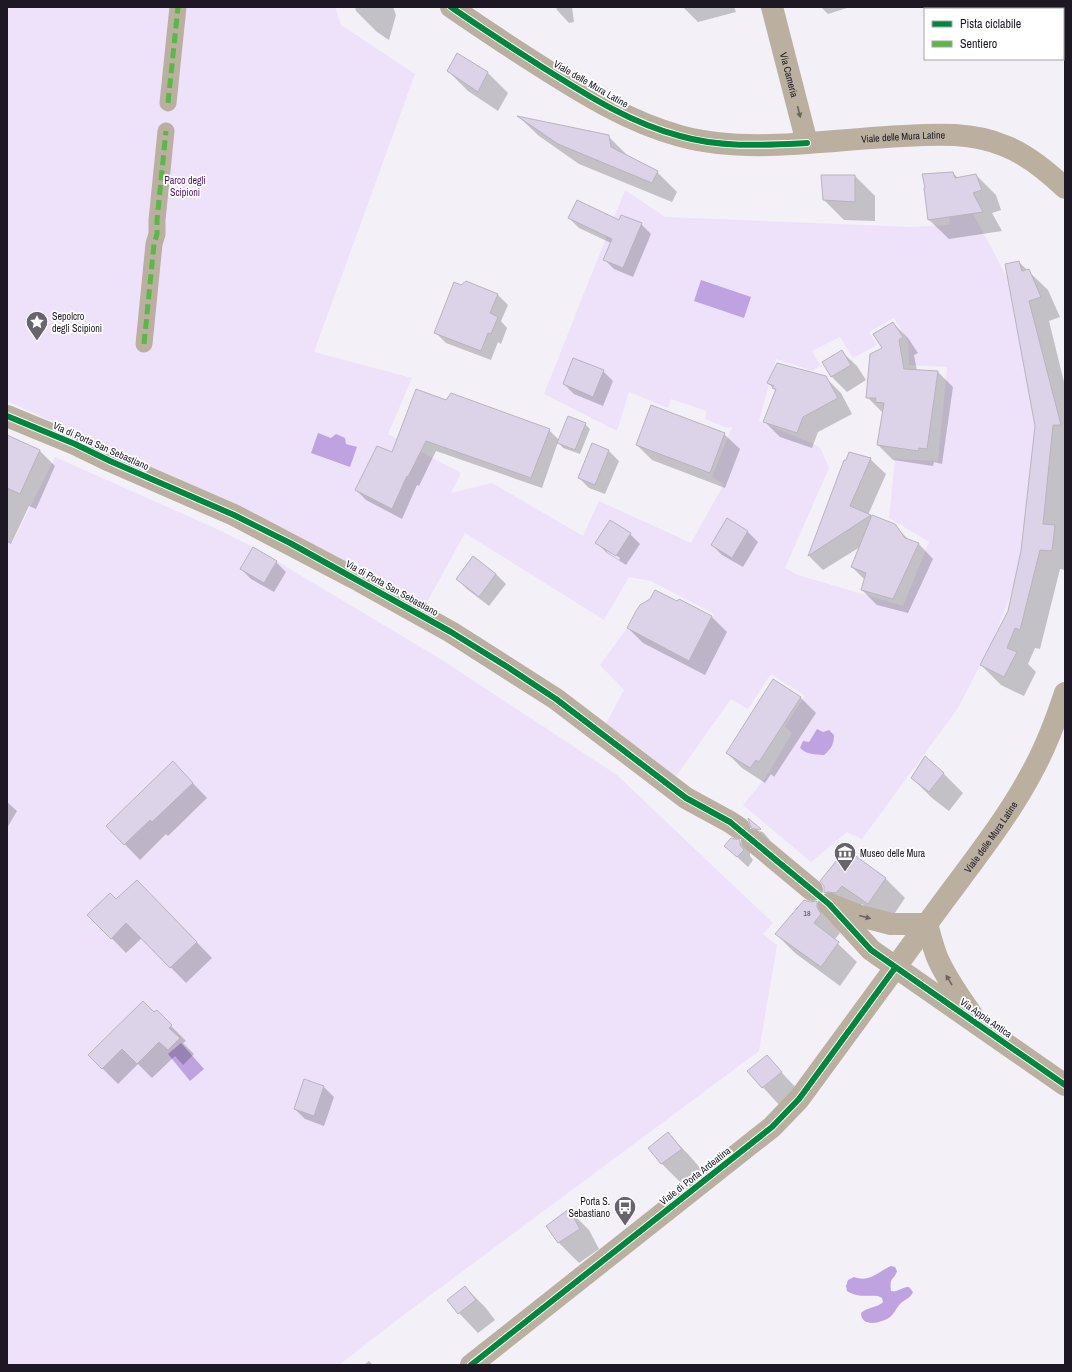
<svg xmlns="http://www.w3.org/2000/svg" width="1072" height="1372" font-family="'Archivo Narrow',sans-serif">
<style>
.green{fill:#ede2fa;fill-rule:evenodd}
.water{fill:#bfa2e0}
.shadow{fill:#0003;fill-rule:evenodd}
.building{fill:#dcd3e8;stroke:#b8b4bd}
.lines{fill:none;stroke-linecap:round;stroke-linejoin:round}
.pedestrian{stroke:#bbafa0;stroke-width:17}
.minor{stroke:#bbafa0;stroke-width:22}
.tertiary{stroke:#bbafa0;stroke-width:22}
.quiet{stroke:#58b947;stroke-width:5;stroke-dasharray:10 5;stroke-linecap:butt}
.cycleway-casing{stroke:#fff;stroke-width:8}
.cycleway{stroke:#00873e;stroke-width:6}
.oneway{fill:#6c6462}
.labels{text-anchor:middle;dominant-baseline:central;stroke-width:3.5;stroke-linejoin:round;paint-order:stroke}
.number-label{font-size:8px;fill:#4d4755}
.street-label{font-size:10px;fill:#1d1824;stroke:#fff}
.park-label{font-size:10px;fill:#4c1177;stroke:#fff}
.poi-label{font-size:10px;fill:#1d1824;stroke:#fff;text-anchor:start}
</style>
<rect width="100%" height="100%" fill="#f4f0f8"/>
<path class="green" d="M 7,7 L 335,7 L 341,25 L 415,74 L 314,352 L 412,378 L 388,434 L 461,473 L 451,493 L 492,483 L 583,536 L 599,501 L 691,543 L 724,484 L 712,477 L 732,427 L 727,428 L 705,419 L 707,411 L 671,399 L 668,408 L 629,392 L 617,431 L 544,394 L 625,190 L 665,217 L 912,227 L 949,225 L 951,209 L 970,208 L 1008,279 L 1035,426 L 1021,551 L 1012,591 L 993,640 L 958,708 L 862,839 L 847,832 L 811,862 L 743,805 L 766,777 L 792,733 L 785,726 L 805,696 L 771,674 L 748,709 L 731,699 L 674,779 L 603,729 L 624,690 L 600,665 L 627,628 L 689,661 L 714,614 L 651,581 L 629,577 L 604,620 L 465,533 L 426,604 L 255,514 L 7,401 ZM 894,318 L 908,341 L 909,365 L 947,367 L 938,461 L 895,459 L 889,518 L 929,542 L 903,606 L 798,575 L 785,568 L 829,468 L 820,447 L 759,421 L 776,359 L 813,371 L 820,365 L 812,351 L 840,337 L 853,358 L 877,345 L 869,332 Z
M 55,457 L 217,529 L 253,547 L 442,660 L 617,775 L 773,923 L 763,934 L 777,945 L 759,1051 L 397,1320 L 339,1365 L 7,1365 L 7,541 L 12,543 Z"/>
<path class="water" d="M 701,280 L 751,297 L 744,318 L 694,301 Z
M 318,433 L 331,438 L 336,434 L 345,438 L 346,444 L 357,447 L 350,467 L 311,453 Z
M 817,729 L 823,732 L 829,730 L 834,735 C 834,744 831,749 824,755 C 815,754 807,755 800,748 L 803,741 L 809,742 Z
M 181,1043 L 204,1069 L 190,1081 L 168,1054 Z
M 891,1266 L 895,1267 L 897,1271 C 894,1281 889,1276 891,1291 C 897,1293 903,1286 909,1287 L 913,1292 C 910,1299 905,1299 900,1304 C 896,1308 895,1313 890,1317 C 882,1323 861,1328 861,1313 C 867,1307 877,1308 883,1302 L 882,1298 L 878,1296 C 865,1295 859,1298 847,1291 L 846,1286 L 848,1280 L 854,1277 C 870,1283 879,1271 891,1266 Z"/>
<path class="shadow" d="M 355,7 L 393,7 L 396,15 L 389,40 L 377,32 L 356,11 Z
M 556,7 L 572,7 L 574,22 L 569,23 L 557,10 Z
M 683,7 L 734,7 L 736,12 L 698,22 Z
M 821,7 L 850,7 L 828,14 Z
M 943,7 L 1065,7 L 1065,39 L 1063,38 L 1063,9 L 945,9 Z
M 458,54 L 488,73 L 508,93 L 498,111 L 468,91 L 448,71 Z
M 520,118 L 608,136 L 629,157 L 657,172 L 677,192 L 672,202 L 579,164 L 539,136 Z
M 953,173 L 958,178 L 976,175 L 996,195 L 1001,210 L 992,213 L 1002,231 L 949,239 L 929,220 L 925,189 Z
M 855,176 L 875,196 L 875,221 L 844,220 L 824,200 Z
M 569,218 L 641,224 L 651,234 L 633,277 L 614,269 L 604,259 L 611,243 L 579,228 Z
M 1019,262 L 1048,290 L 1060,317 L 1049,321 L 1065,386 L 1065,523 L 1064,535 L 1065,537 L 1065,570 L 1060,569 L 1040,649 L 1035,648 L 1028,664 L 1036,672 L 1024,696 L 1001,685 L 981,665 L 1009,611 L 1022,551 L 1036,426 Z
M 498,295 L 508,305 L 501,321 L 507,328 L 501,344 L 498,342 L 491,360 L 446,343 L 435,332 Z
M 893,323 L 908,338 L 918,353 L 914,355 L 917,371 L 938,372 L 953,387 L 942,464 L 934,462 L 933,466 L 893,460 L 878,445 L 883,413 L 867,397 Z
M 841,351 L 857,366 L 866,380 L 847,392 L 832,377 L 823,362 Z
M 603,371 L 613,381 L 603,406 L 574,394 L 564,384 Z
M 825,377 L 841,393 L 852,414 L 818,432 L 812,448 L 780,437 L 765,422 L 776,391 L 768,383 Z
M 447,401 L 549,430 L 559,440 L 585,424 L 590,429 L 580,454 L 563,448 L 558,442 L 542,488 L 436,451 L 419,486 L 417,485 L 402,519 L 366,500 L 356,490 Z
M 724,434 L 740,449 L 725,488 L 652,460 L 637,445 Z
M 8,437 L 40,451 L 55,466 L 36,509 L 29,506 L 11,544 L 7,542 L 7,440 Z
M 609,451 L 619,461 L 605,494 L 589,488 L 579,478 Z
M 849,453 L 870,459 L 886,474 L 868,515 L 894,525 L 909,540 L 918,543 L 933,559 L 908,613 L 877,605 L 862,590 L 865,580 L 852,567 L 860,547 L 823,570 L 809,556 L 845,461 L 847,461 Z
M 727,520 L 748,532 L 758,542 L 743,567 L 722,555 L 712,545 Z
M 630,534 L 640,544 L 626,565 L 607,553 L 597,543 ZM 607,549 L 620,558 L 619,560 L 607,552 Z
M 474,557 L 496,574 L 506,584 L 489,606 L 467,589 L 457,579 Z
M 276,562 L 286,572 L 274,592 L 251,579 L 241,569 Z
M 679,600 L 712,617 L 727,632 L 705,675 L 643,643 L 628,628 L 678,603 Z
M 800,697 L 816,713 L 774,777 L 771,774 L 765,783 L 742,768 L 727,753 Z
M 943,773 L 963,793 L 949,811 L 932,798 L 912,778 Z
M 188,778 L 207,798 L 168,836 L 166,834 L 140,860 L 107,826 Z
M 7,802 L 17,811 L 7,828 Z
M 752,827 L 758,829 L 758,831 L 763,832 L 770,840 L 763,838 Z
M 739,841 L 750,851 L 750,856 L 753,860 L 748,867 L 725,846 Z
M 885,878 L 905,898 L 888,923 L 862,904 L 856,912 L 844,912 L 825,892 L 825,886 Z
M 152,896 L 212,958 L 186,983 L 142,938 L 126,953 L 89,915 L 116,900 Z
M 817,902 L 836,921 L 836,927 L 840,933 L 834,940 L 857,962 L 840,986 L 795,953 L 776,934 L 810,903 Z
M 157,1012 L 186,1041 L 183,1043 L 194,1054 L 183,1065 L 175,1056 L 152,1078 L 138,1064 L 118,1084 L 89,1055 Z
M 767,1057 L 801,1093 L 782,1108 L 748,1071 Z
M 305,1080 L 324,1087 L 334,1097 L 324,1126 L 305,1119 L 295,1109 Z
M 668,1134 L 688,1154 L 701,1169 L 682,1184 L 662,1164 L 650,1148 Z
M 569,1210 L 589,1230 L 599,1249 L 579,1263 L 559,1243 L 548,1226 Z
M 465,1287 L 485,1307 L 495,1320 L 478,1333 L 459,1313 Z
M 369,1361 L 373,1365 L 364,1365 Z"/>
<path class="building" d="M 457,53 L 488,72 L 478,92 L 447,71 Z
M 517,116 L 609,135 L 611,147 L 658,171 L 652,183 L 558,144 Z
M 953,172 L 955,178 L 976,174 L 982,190 L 973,193 L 983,212 L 928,220 L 924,188 L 925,188 L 922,174 Z
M 821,175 L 855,175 L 855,202 L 823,200 Z
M 577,200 L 619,220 L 621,215 L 642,223 L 623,268 L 603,260 L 612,239 L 568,218 Z
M 1019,261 L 1022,271 L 1029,269 L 1041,297 L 1029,301 L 1061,425 L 1053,425 L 1043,524 L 1055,525 L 1052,551 L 1040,550 L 1020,630 L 1015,628 L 1007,648 L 1017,652 L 1004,677 L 980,665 L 1008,611 L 1021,551 L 1035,426 L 1005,264 Z
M 466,281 L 498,294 L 490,313 L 498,317 L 491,334 L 488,333 L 481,351 L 434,333 L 454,282 L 461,285 Z
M 893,322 L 903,337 L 899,340 L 904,369 L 938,371 L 927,449 L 919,448 L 918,451 L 877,445 L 884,403 L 875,402 L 876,398 L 866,398 L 870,354 L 882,348 L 873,334 Z
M 842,350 L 851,365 L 831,377 L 822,362 Z
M 573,358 L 604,370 L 593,397 L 563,384 Z
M 777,363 L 826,376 L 838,398 L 803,417 L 797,433 L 763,422 L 776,389 L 772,388 L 774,386 L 767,383 Z
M 416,389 L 446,400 L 451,393 L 550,429 L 531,478 L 426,441 L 408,477 L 407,476 L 392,509 L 355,490 L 377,446 L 392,452 Z
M 651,405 L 725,433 L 710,473 L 636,445 Z
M 568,416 L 586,423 L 575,450 L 557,443 Z
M 7,435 L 40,450 L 20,494 L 7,488 Z
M 592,443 L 609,450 L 595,485 L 578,478 Z
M 849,452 L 871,458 L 850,506 L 871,515 L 808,556 L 844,460 L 846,460 Z
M 872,515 L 895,524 L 905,538 L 919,543 L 893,599 L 861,590 L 866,573 L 851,567 Z
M 727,518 L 748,531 L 732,558 L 711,545 Z
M 610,520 L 631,533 L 616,556 L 595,543 Z
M 253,547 L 277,561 L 264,583 L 240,569 Z
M 473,556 L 496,574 L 479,597 L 456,579 Z
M 655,590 L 677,601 L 679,599 L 712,616 L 689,661 L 627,628 L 636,611 L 640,605 L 650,599 Z
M 773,679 L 801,697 L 759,762 L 756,760 L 750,768 L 726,753 Z
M 925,756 L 944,773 L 929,792 L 911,778 Z
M 173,761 L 193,783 L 152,822 L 150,820 L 124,845 L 106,826 Z
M 748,818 L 761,829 L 760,830 L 751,828 Z
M 731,838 L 740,840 L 740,845 L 744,850 L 737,857 L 724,846 Z
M 846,849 L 886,878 L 868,904 L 842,886 L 836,893 L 827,892 L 824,893 L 824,886 L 820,881 Z
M 137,880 L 197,942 L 170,968 L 126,923 L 111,939 L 87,915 L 110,893 L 116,899 Z
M 804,900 L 810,902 L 817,901 L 817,907 L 821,914 L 814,923 L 839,942 L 821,967 L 775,934 Z
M 143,1001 L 154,1012 L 157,1010 L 172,1025 L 169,1028 L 180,1038 L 168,1050 L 159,1042 L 137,1064 L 122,1049 L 102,1069 L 88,1055 Z
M 767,1055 L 782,1072 L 762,1088 L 747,1071 Z
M 304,1079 L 324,1086 L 314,1116 L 294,1109 Z
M 668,1132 L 682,1149 L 661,1164 L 648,1148 Z
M 569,1209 L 580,1229 L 558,1243 L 546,1226 Z
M 465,1286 L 476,1300 L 458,1314 L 447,1300 Z"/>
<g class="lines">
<path class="pedestrian" d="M 168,103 L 178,7
M 144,344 L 154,244 L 157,234 L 157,220 L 166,131"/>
<path class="minor" d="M 829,904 L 860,916 L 891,924 L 927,924
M 895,968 L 927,924"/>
<g class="tertiary">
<path id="s1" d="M 451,7 C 480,27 510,47 540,66 C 584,94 629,122 680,136 C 749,155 832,139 903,136 C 937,134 973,132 1005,146 C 1026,154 1049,173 1065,188"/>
<path id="s2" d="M 772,7 L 807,143"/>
<path d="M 7,416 L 75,444 L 110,461 L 234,515 L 354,578 L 451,632 L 556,699 L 686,798 L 730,822 L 739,828"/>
<path d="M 752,840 L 812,890"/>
<path d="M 829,904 L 871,950 L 1065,1085"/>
<path id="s3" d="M 978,1024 C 964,1002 947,981 937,957 C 933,947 930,935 927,924 C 962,875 1004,825 1032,772 C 1046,747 1056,720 1065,693"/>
<path d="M 471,1365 L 772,1127 L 799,1099 L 895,968"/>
</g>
<path class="quiet" d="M 168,103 L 178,7
M 144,344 L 154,244 L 157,234 L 157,220 L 166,131"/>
<g class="cycleway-casing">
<path id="cycleway" d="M 451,7 C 481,28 511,47 542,67 C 585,94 630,123 680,136 C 721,148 764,145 807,143
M 7,416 L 75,444 L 110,461 L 234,515 L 290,543 L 451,632 L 509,668 L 556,699 L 686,798 L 730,822 L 829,904 L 871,950 L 1065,1085
M 471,1365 L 772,1127 L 799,1099 L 895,968"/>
</g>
<use href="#cycleway" class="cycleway"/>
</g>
<defs><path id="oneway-solid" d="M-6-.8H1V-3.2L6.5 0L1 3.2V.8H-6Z"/></defs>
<g class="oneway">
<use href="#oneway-solid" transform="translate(799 112) rotate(76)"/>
<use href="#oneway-solid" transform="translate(865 917) rotate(15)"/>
<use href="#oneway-solid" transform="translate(949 980) rotate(-121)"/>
</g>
<defs>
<g id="sight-pin" transform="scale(1.15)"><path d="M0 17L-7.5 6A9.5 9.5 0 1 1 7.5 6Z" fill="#68646e" stroke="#fff"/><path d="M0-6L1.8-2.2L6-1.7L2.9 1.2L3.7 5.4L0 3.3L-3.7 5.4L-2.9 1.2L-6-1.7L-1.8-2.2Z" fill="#fff"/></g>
<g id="museum-pin" transform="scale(1.15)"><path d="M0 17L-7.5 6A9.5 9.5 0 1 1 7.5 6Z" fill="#68646e" stroke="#fff"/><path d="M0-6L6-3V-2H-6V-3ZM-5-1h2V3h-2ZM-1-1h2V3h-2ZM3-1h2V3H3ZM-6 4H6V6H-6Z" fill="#fff"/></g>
<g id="bus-pin" transform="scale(1.15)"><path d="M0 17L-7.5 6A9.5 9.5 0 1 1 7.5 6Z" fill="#68646e" stroke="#fff"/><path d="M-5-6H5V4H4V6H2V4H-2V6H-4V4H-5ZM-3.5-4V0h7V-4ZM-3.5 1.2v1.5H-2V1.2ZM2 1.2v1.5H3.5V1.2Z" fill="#fff"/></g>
</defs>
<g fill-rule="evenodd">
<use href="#sight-pin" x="37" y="322"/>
<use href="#museum-pin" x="845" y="853"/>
<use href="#bus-pin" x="625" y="1207"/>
</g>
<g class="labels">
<g class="number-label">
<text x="807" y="913">18</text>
</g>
<g class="street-label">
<text stroke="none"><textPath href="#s2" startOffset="70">Via Cameria</textPath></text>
<text transform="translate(591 84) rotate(30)">Viale delle Mura Latine</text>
<text stroke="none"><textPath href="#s1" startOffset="488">Viale delle Mura Latine</textPath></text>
<text transform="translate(101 446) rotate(24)">Via di Porta San Sebastiano</text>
<text transform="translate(392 588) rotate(29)">Via di Porta San Sebastiano</text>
<text stroke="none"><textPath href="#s3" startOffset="221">Viale delle Mura Latine</textPath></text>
<text transform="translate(986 1018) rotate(35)">Via Appia Antica</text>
<text transform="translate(695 1176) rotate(-38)">Viale di Porta Ardeatina</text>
</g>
<g class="park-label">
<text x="185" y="180">Parco degli<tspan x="185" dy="12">Scipioni</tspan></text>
</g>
<g class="poi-label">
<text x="52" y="316">Sepolcro<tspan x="52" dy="12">degli Scipioni</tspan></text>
<text x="860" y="853">Museo delle Mura</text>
<text x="610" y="1201" text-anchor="end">Porta S.<tspan x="610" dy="12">Sebastiano</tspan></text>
</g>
</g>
<rect width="1072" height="1372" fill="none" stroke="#1d1824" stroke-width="16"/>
<rect x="924" y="8" width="140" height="52" fill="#ffffff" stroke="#a5a3a7"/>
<rect x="932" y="21" width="20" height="6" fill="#00873e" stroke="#a5a3a7"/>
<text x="960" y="28" font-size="12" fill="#1d1824">Pista ciclabile</text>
<rect x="932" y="41" width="20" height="6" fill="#58b947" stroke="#a5a3a7"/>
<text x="960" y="48" font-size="12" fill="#1d1824">Sentiero</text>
</svg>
